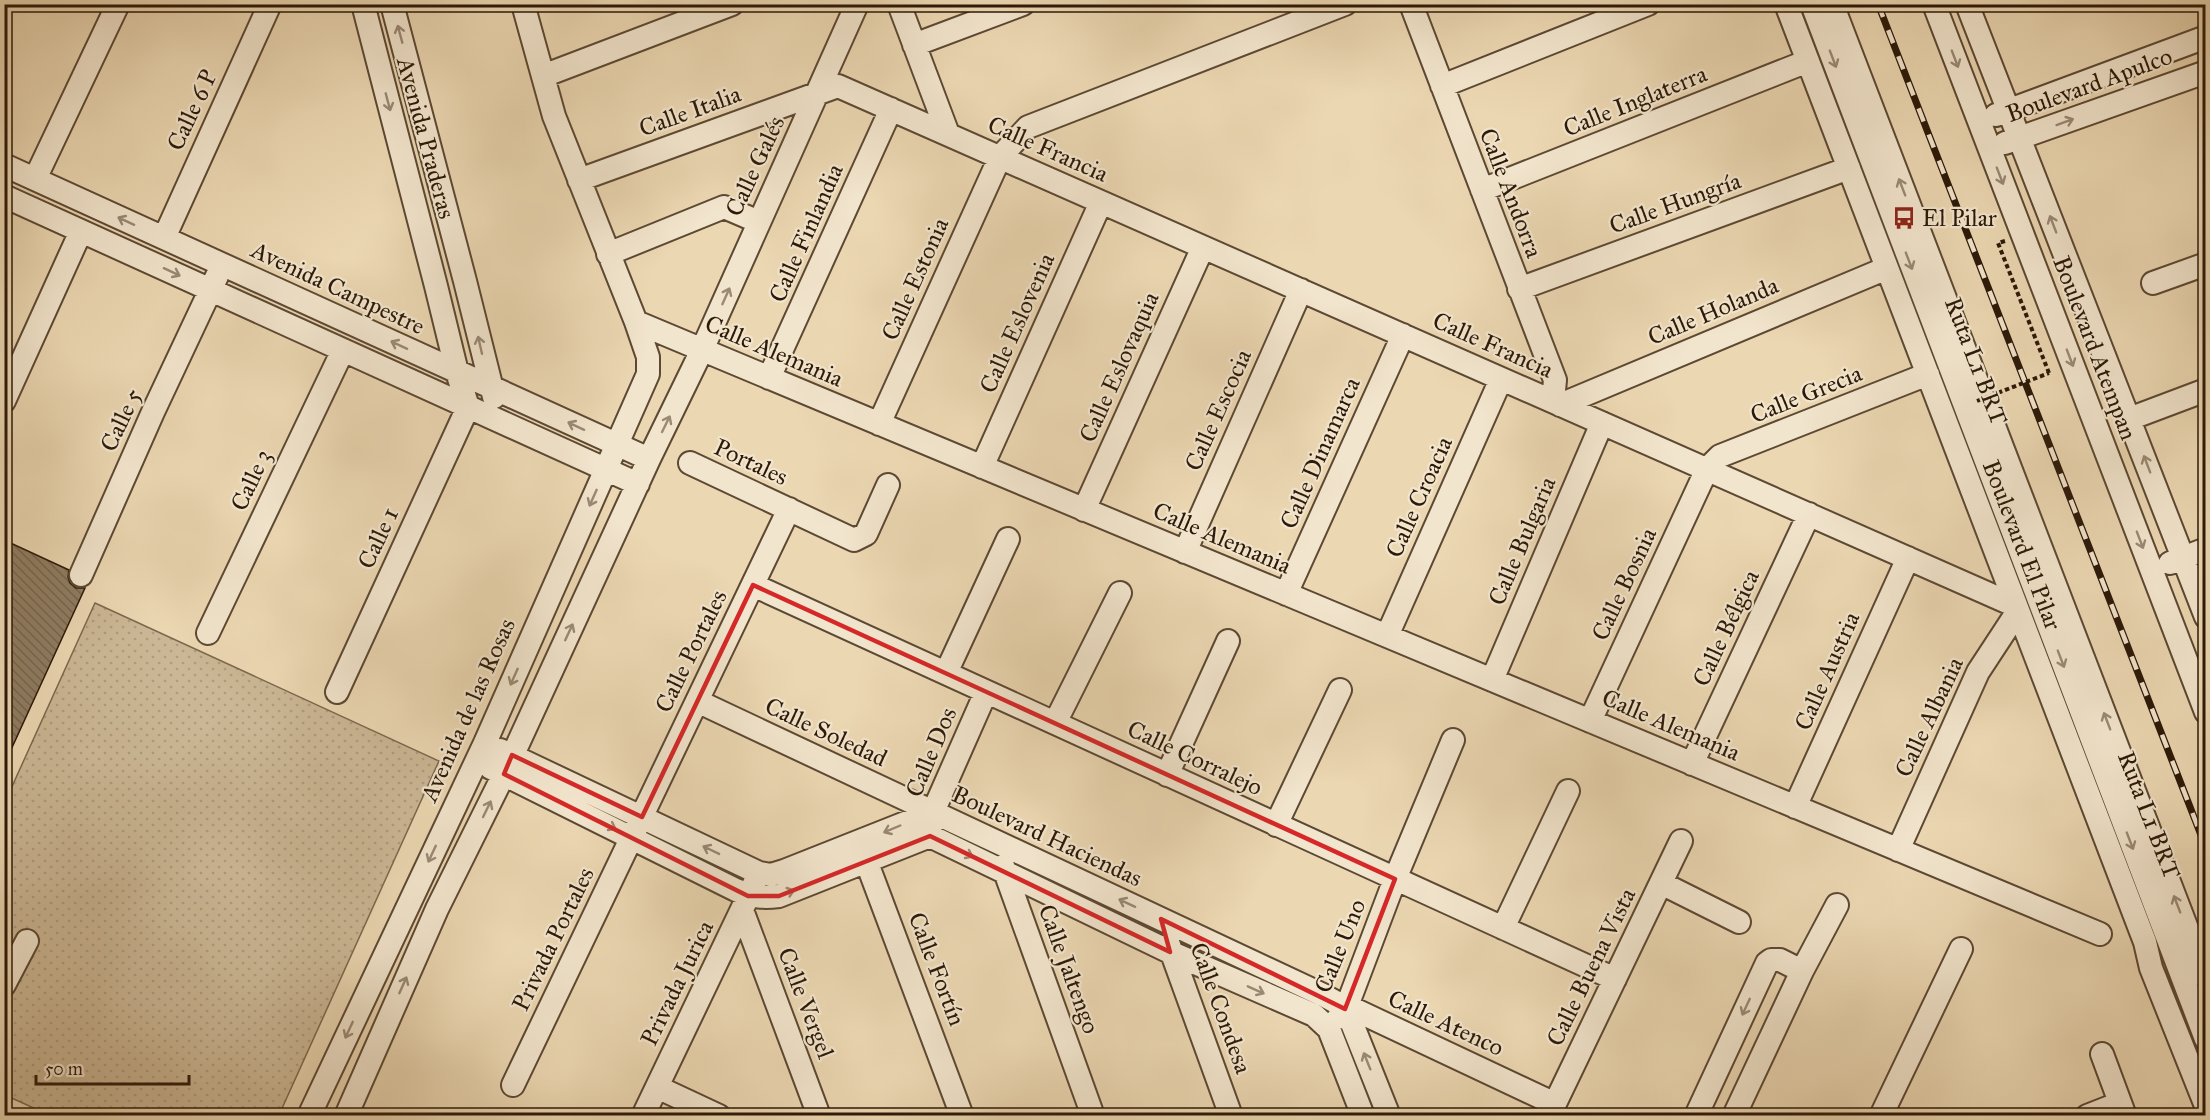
<svg xmlns="http://www.w3.org/2000/svg" width="2210" height="1120" font-family="'IM FELL Great Primer',serif">
<style>
.park{fill:url(#park-dots);stroke:#7c684f;stroke-width:1.5}
.building{fill:url(#building-back-hatch);stroke:#2c1909;stroke-width:1.5}
.lines{fill:none;stroke-linecap:round;stroke-linejoin:round}
.minor-casing{stroke:#5c4833;stroke-width:26}
.path{stroke:#2c1909;stroke-width:4;stroke-dasharray:4.5 3;stroke-linecap:butt}
.minor{stroke:#f2e5cd;stroke-width:22}
.rail-casing{stroke:#2c1909;stroke-width:7}
.rail{stroke:#f2e5cd;stroke-width:4.5;stroke-dasharray:14;stroke-linecap:butt}
.path-bridge{stroke:#2c1909;stroke-width:4;stroke-dasharray:4.5 3;stroke-linecap:butt}
.oneway{stroke:#998975}
.marked{fill:none;stroke:#d62828;stroke-width:4.5;stroke-linejoin:round}
.labels{text-anchor:middle;dominant-baseline:central;stroke-width:4.5;stroke-linejoin:round;paint-order:stroke}
.street-label{font-size:24px;fill:#2c1909;stroke:#f2e5cd}
.poi-label{font-size:24px;fill:#2c1909;stroke:#f2e5cd;text-anchor:start}
</style>
<defs>
<pattern id="park-dots" width="8" height="8" patternUnits="userSpaceOnUse" patternTransform="scale(1.5)"><rect width="8" height="8" fill="#cbb795"/><path d="M2 2h.1M6 6h.1" fill="none" stroke="#ae9d7f" stroke-width="1.8" stroke-linecap="round"/></pattern>
<pattern id="building-back-hatch" width="6" height="6" patternUnits="userSpaceOnUse" patternTransform="scale(1.5)"><rect width="6" height="6" fill="#8f7c61"/><path d="M-1 5l2 2M0 0l6 6M5-1l2 2" fill="none" stroke="#75654e"/></pattern>
</defs>
<rect width="100%" height="100%" fill="#ebd7b2"/>
<filter id="stains"><feTurbulence type="fractalNoise" baseFrequency=".00333" numOctaves="4"/><feColorMatrix values="0 0 0 0 .2 0 0 0 0 .09 0 0 0 0 .02 0 0 0 .5 -.17"/></filter>
<radialGradient id="worn" r=".72"><stop offset=".6" stop-color="#630" stop-opacity="0"/><stop offset="1" stop-color="#630" stop-opacity=".3"/></radialGradient>
<path class="park" d="M 95,603 L 439,761 L 279,1115 L 49,1115 L 5,1095 L 5,802 Z"/>
<path class="building" d="M 4,540 L 69,570 L 68,577 L 70,583 L 76,588 L 85,588 L 4,765 Z"/>
<g class="lines">
<g class="minor-casing">
<path id="minor" d="M 392,4 L 465,281 L 494,397
M 899,4 L 948,134
M 1411,4 L 1555,380 L 1553,401
M 1786,4 L 2145,942 L 2151,968 L 2206,1106
M 1812,4 L 2206,1039
M 1832,4 L 2206,978
M 1934,4 L 2206,712
M 1967,4 L 2206,617
M 914,45 L 1023,4
M 543,76 L 732,4
M 1442,86 L 1648,4
M 1996,115 L 2206,37
M 2005,143 L 2206,72
M 4,165 L 649,459
M 35,179 L 118,4
M 579,180 L 838,86 L 2016,606
M 1482,190 L 1808,61
M 4,196 L 638,484
M 164,238 L 270,4
M 608,254 L 724,207 L 759,222
M 2153,283 L 2206,264
M 1519,289 L 1849,168
M 636,322 L 2100,934
M 769,378 L 891,109
M 4,401 L 81,231
M 1560,405 L 1887,268
M 2129,419 L 2206,390
M 879,424 L 1000,157 L 1028,127 L 1345,4
M 690,463 L 854,540 L 866,534 L 888,485
M 982,467 L 1101,202
M 1084,510 L 1203,247
M 1185,552 L 1301,290
M 2170,563 L 2206,549
M 81,575 L 153,412 L 217,276
M 753,585 L 1615,979
M 1286,594 L 1403,335
M 208,633 L 343,350
M 1387,636 L 1501,379
M 946,673 L 1008,539
M 1492,680 L 1602,423
M 337,692 L 468,407 L 457,372 L 436,286 L 363,4
M 697,701 L 933,812
M 1590,721 L 1707,469 L 1720,456 L 1928,374
M 1055,723 L 1120,593
M 500,750 L 759,873 L 771,875 L 784,871 L 933,812 L 1323,995 L 1341,1005 L 1349,1016 L 1389,1116
M 1692,764 L 1809,514
M 491,768 L 736,890 C 751,897 763,898 779,896 L 930,836 L 1170,952 L 1314,1015 L 1329,1029 L 1363,1116
M 1167,775 L 1228,641
M 1795,807 L 1908,558
M 1276,825 L 1340,690
M 931,826 L 933,812 L 986,692
M 861,847 L 962,1116
M 1898,850 L 1978,672 L 2018,611
M 1003,866 L 1093,1116
M 1661,883 L 1739,922
M 742,910 L 819,1116
M 1503,928 L 1568,791
M 1169,945 L 1231,1116
M 4,985 L 27,941
M 1347,1006 L 1555,1104
M 1338,1018 L 1347,1006 L 1395,879 L 1453,740
M 2102,1054 L 2125,1116
M 513,1085 L 789,509
M 657,1087 L 719,1116
M 309,1116 L 485,743 L 648,374 L 648,357 L 636,322 L 554,116 L 523,4
M 346,1116 L 437,909 L 504,774 L 649,459 L 702,350 L 857,4
M 643,1116 L 755,882
M 1549,1116 L 1681,841
M 1696,1116 L 1767,963 L 1771,960 L 1780,960 L 1802,971
M 1734,1116 L 1802,971 L 1837,905
M 1881,1116 L 1961,949
M 2087,1116 L 2120,1103"/>
</g>
<path class="path" d="M 2005,241 L 1998,243 L 2049,373"/>
<use href="#minor" class="minor"/>
<g class="rail-casing">
<path id="rail" d="M 1878,4 L 2206,848"/>
</g>
<use href="#rail" class="rail"/>
<path class="path-bridge" d="M 1977,401 L 2049,373"/>
</g>
<defs><path id="oneway-shaft" d="M-6 0H5M1.5-3L5.5 0L1.5 3" fill="none" stroke-width="1.6" stroke-linecap="round" stroke-linejoin="round" transform="scale(1.5)"/></defs>
<g class="oneway">
<use href="#oneway-shaft" transform="translate(400 34) rotate(-105)"/>
<use href="#oneway-shaft" transform="translate(1833 59) rotate(69)"/>
<use href="#oneway-shaft" transform="translate(1955 59) rotate(69)"/>
<use href="#oneway-shaft" transform="translate(388 102) rotate(75)"/>
<use href="#oneway-shaft" transform="translate(2065 122) rotate(-20)"/>
<use href="#oneway-shaft" transform="translate(2000 176) rotate(69)"/>
<use href="#oneway-shaft" transform="translate(1902 187) rotate(-111)"/>
<use href="#oneway-shaft" transform="translate(126 221) rotate(-155)"/>
<use href="#oneway-shaft" transform="translate(2053 224) rotate(-111)"/>
<use href="#oneway-shaft" transform="translate(1909 261) rotate(69)"/>
<use href="#oneway-shaft" transform="translate(172 272) rotate(25)"/>
<use href="#oneway-shaft" transform="translate(726 296) rotate(-66)"/>
<use href="#oneway-shaft" transform="translate(399 345) rotate(-155)"/>
<use href="#oneway-shaft" transform="translate(480 345) rotate(-103)"/>
<use href="#oneway-shaft" transform="translate(2070 358) rotate(69)"/>
<use href="#oneway-shaft" transform="translate(666 424) rotate(-64)"/>
<use href="#oneway-shaft" transform="translate(576 426) rotate(-155)"/>
<use href="#oneway-shaft" transform="translate(2147 464) rotate(-111)"/>
<use href="#oneway-shaft" transform="translate(593 498) rotate(114)"/>
<use href="#oneway-shaft" transform="translate(2140 540) rotate(69)"/>
<use href="#oneway-shaft" transform="translate(569 632) rotate(-65)"/>
<use href="#oneway-shaft" transform="translate(2061 659) rotate(69)"/>
<use href="#oneway-shaft" transform="translate(514 677) rotate(114)"/>
<use href="#oneway-shaft" transform="translate(2107 721) rotate(-111)"/>
<use href="#oneway-shaft" transform="translate(487 809) rotate(-64)"/>
<use href="#oneway-shaft" transform="translate(608 825) rotate(27)"/>
<use href="#oneway-shaft" transform="translate(892 829) rotate(157)"/>
<use href="#oneway-shaft" transform="translate(2130 841) rotate(69)"/>
<use href="#oneway-shaft" transform="translate(711 850) rotate(-154)"/>
<use href="#oneway-shaft" transform="translate(965 853) rotate(26)"/>
<use href="#oneway-shaft" transform="translate(432 854) rotate(115)"/>
<use href="#oneway-shaft" transform="translate(786 893) rotate(-19)"/>
<use href="#oneway-shaft" transform="translate(1127 903) rotate(-155)"/>
<use href="#oneway-shaft" transform="translate(2177 904) rotate(-111)"/>
<use href="#oneway-shaft" transform="translate(403 985) rotate(-66)"/>
<use href="#oneway-shaft" transform="translate(1256 990) rotate(24)"/>
<use href="#oneway-shaft" transform="translate(1746 1007) rotate(115)"/>
<use href="#oneway-shaft" transform="translate(349 1030) rotate(115)"/>
<use href="#oneway-shaft" transform="translate(1367 1061) rotate(-112)"/>
</g>
<path class="marked" d="M 753,585 L 1395,879 L 1345,1009 L 1161,919 L 1170,952 L 930,836 L 779,896 L 748,896 L 504,774 L 512,755 L 642,817 Z"/>
<defs>
<g id="bus-bare" transform="scale(1.8)"><path d="M-5-6H5V4H4V6H2V4H-2V6H-4V4H-5ZM-3.5-4V0h7V-4ZM-3.5 1.2v1.5H-2V1.2ZM2 1.2v1.5H3.5V1.2Z" fill="#8f2418" stroke="#f2e5cd" stroke-width="2.5" paint-order="stroke"/></g>
</defs>
<g fill-rule="evenodd">
<use href="#bus-bare" x="1904" y="218"/>
</g>
<g class="labels">
<g class="street-label">
<text transform="translate(2089 85) rotate(-20)">Boulevard Apulco</text>
<text transform="translate(1635 101) rotate(-22)">Calle Inglaterra</text>
<text transform="translate(192 110) rotate(-65)">Calle 6 P</text>
<text transform="translate(690 111) rotate(-20)">Calle Italia</text>
<text transform="translate(426 138) rotate(75)">Avenida Praderas</text>
<text transform="translate(1048 149) rotate(24)">Calle Francia</text>
<text transform="translate(755 166) rotate(-65)">Calle Galés</text>
<text transform="translate(1511 193) rotate(69)">Calle Andorra</text>
<text transform="translate(1675 203) rotate(-20)">Calle Hungría</text>
<text transform="translate(806 233) rotate(-66)">Calle Finlandia</text>
<text transform="translate(915 279) rotate(-66)">Calle Estonia</text>
<text transform="translate(338 288) rotate(25)">Avenida Campestre</text>
<text transform="translate(1713 311) rotate(-23)">Calle Holanda</text>
<text transform="translate(1017 323) rotate(-66)">Calle Eslovenia</text>
<text transform="translate(1493 345) rotate(24)">Calle Francia</text>
<text transform="translate(2095 348) rotate(69)">Boulevard Atempan</text>
<text transform="translate(774 351) rotate(23)">Calle Alemania</text>
<text transform="translate(1976 361) rotate(69)">Ruta L1 BRT</text>
<text transform="translate(1119 367) rotate(-66)">Calle Eslovaquia</text>
<text transform="translate(1806 394) rotate(-22)">Calle Grecia</text>
<text transform="translate(1218 410) rotate(-66)">Calle Escocia</text>
<text transform="translate(121 420) rotate(-65)">Calle 5</text>
<text transform="translate(1320 453) rotate(-66)">Calle Dinamarca</text>
<text transform="translate(751 462) rotate(25)">Portales</text>
<text transform="translate(251 480) rotate(-65)">Calle 3</text>
<text transform="translate(1419 497) rotate(-66)">Calle Croacia</text>
<text transform="translate(378 538) rotate(-65)">Calle 1</text>
<text transform="translate(1222 538) rotate(23)">Calle Alemania</text>
<text transform="translate(1522 541) rotate(-67)">Calle Bulgaria</text>
<text transform="translate(2022 545) rotate(69)">Boulevard El Pilar</text>
<text transform="translate(1624 584) rotate(-65)">Calle Bosnia</text>
<text transform="translate(1726 628) rotate(-65)">Calle Bélgica</text>
<text transform="translate(691 651) rotate(-64)">Calle Portales</text>
<text transform="translate(1827 671) rotate(-66)">Calle Austria</text>
<text transform="translate(468 710) rotate(-66)">Avenida de las Rosas</text>
<text transform="translate(1929 717) rotate(-65)">Calle Albania</text>
<text transform="translate(1671 725) rotate(23)">Calle Alemania</text>
<text transform="translate(826 732) rotate(25)">Calle Soledad</text>
<text transform="translate(931 752) rotate(-67)">Calle Dos</text>
<text transform="translate(1195 758) rotate(25)">Calle Corralejo</text>
<text transform="translate(2149 815) rotate(69)">Ruta L1 BRT</text>
<text transform="translate(1047 836) rotate(25)">Boulevard Haciendas</text>
<text transform="translate(553 939) rotate(-64)">Privada Portales</text>
<text transform="translate(1340 946) rotate(-68)">Calle Uno</text>
<text transform="translate(1591 967) rotate(-64)">Calle Buena Vista</text>
<text transform="translate(937 969) rotate(69)">Calle Fortín</text>
<text transform="translate(1069 969) rotate(70)">Calle Jaltengo</text>
<text transform="translate(677 983) rotate(-64)">Privada Jurica</text>
<text transform="translate(806 1003) rotate(69)">Calle Vergel</text>
<text transform="translate(1221 1008) rotate(70)">Calle Condesa</text>
<text transform="translate(1446 1023) rotate(25)">Calle Atenco</text>
</g>
<g class="poi-label">
<text x="1922" y="218">El Pilar</text>
</g>
</g>
<rect width="2210" height="1120" fill="none" stroke="#ebd7b2" stroke-width="24"/>
<rect x="6" y="6" width="2198" height="1108" fill="none" stroke="#2c1909" stroke-width="3"/>
<rect x="12" y="12" width="2186" height="1096" fill="none" stroke="#2c1909" stroke-width="1.5"/>
<path d="M36 1075v9h153v-9" fill="none" stroke="#2c1909" stroke-width="3"/>
<text x="45" y="1075" font-size="18" fill="#2c1909" stroke="#f2e5cd" stroke-width="4.5" paint-order="stroke">50 m</text>
<rect width="100%" height="100%" filter="url(#stains)"/>
<rect width="100%" height="100%" fill="url(#worn)"/>
</svg>
